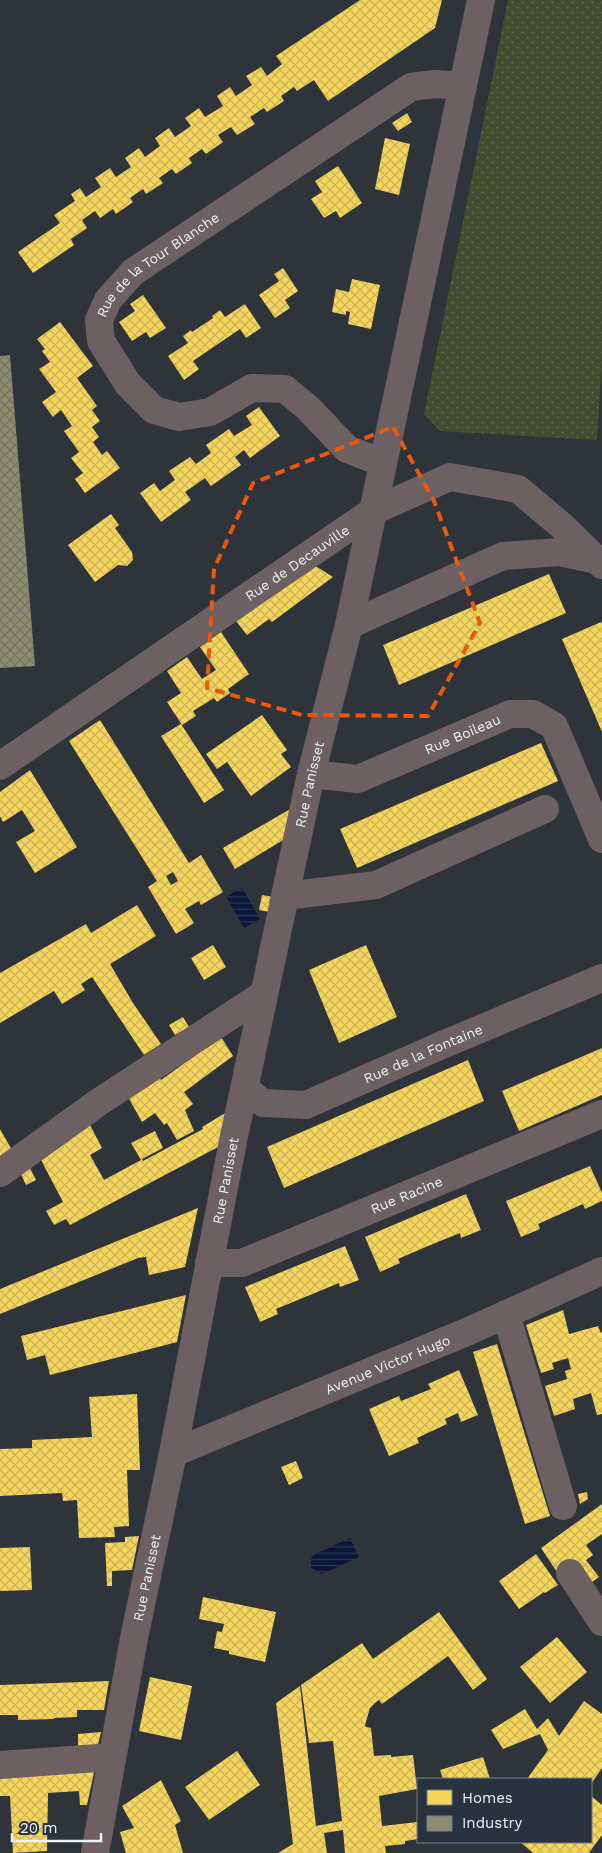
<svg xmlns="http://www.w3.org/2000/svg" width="602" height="1853" font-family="'Work Sans',sans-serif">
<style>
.grass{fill:url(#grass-dots)}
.water{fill:url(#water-rules)}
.homes{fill:url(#homes-cross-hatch);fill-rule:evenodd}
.industry{fill:url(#industry-cross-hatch)}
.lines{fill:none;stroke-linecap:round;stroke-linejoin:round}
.minor{stroke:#6c6062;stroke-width:28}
.marked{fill:none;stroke:#e8590c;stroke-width:4;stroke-dasharray:10 6;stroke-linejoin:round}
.labels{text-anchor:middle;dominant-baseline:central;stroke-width:5;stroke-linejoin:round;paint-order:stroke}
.street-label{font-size:14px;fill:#ecf2fa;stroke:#29333f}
</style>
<defs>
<pattern id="grass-dots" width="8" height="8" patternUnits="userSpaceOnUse" patternTransform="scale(1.25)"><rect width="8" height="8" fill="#444c2f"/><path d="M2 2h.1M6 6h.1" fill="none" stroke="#5f664e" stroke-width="1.8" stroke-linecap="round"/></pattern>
<pattern id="water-rules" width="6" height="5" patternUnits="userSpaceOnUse" patternTransform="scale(1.25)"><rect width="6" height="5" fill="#091638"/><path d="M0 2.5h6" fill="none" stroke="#2d3856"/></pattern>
<pattern id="homes-cross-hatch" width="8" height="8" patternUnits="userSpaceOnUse" patternTransform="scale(1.25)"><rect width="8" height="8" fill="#f6d55c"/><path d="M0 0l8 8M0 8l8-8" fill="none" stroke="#cab258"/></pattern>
<pattern id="industry-cross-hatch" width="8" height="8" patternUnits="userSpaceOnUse" patternTransform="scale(1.25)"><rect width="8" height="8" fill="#8c8c6e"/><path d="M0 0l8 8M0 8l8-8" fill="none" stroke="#747562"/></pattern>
</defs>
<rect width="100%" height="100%" fill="#2e343a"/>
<path class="grass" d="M 508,0 L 602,0 L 602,360 L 597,440 L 440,431 L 424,414 Z"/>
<path class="water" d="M 242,888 L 260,919 L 244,928 L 226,897 Z
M 350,1538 L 359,1557 L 322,1574 L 311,1568 L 311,1558 L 315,1554 Z"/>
<path class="homes" d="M 360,0 L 442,0 L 435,28 L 328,101 L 314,80 L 297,91 L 294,87 L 281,96 L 284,101 L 267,112 L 264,108 L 250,117 L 255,124 L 237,135 L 231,127 L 218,135 L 223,142 L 206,154 L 202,149 L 189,158 L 192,163 L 176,174 L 172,169 L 159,178 L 163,183 L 146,194 L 143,189 L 130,198 L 133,202 L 116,214 L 113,209 L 100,218 L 95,211 L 82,220 L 87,228 L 71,239 L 74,245 L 33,273 L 18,252 L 60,223 L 54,215 L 75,201 L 71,194 L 80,188 L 86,197 L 101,187 L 95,178 L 110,168 L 116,177 L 131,167 L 125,158 L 139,148 L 145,157 L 160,146 L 155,138 L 169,128 L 175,137 L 191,126 L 185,118 L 199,108 L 205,117 L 223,106 L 217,96 L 230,87 L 236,96 L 252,85 L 246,76 L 261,67 L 267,76 L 282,64 L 276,56 Z
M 407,113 L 412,122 L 398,131 L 392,123 Z
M 385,138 L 410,144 L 399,195 L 375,189 Z
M 338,166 L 362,203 L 340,218 L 336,211 L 324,218 L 311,199 L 322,192 L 315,181 Z
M 283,268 L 298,291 L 285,300 L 290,308 L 275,318 L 259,295 L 279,281 L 274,274 Z
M 352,279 L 380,285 L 371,329 L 348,324 L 350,312 L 346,311 L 346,315 L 332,312 L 336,289 L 349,292 Z
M 143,295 L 166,328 L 150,338 L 146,332 L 132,341 L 119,322 L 135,311 L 130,304 Z
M 245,304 L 261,328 L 246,338 L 240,329 L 193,361 L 199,369 L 184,380 L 168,356 L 188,343 L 183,336 L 191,330 L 192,332 L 213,318 L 212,316 L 220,310 L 225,317 Z
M 60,322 L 93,366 L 77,378 L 97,406 L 92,410 L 100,421 L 92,427 L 99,437 L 93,442 L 102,455 L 107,451 L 120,468 L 85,493 L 75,479 L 83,473 L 71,458 L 79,452 L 64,431 L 72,426 L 61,410 L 53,417 L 42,402 L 56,392 L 39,369 L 50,362 L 42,351 L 45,349 L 37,339 Z
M 259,407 L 280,436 L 250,458 L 244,450 L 235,457 L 241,465 L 211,486 L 205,478 L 185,492 L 191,500 L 161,522 L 140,493 L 154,483 L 160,491 L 175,480 L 169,471 L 190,457 L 196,464 L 211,453 L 206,445 L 229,429 L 234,436 L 252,425 L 246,416 Z
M 111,514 L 119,525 L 115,528 L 132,552 L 133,560 L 127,566 L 118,565 L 95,582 L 68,545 Z
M 314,565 L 333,577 L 272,622 L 269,619 L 247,635 L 236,621 Z
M 549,574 L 566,613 L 399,685 L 383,645 Z
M 601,622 L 602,624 L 602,732 L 562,639 Z
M 221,632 L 249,674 L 228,689 L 230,693 L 217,702 L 214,698 L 193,711 L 196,716 L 182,725 L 167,702 L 181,693 L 167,671 L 187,657 L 202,679 L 216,670 L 200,647 Z
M 262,715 L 287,750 L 281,754 L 291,767 L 251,796 L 227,762 L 217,769 L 206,754 Z
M 100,720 L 189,863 L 201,855 L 223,892 L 201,905 L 199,901 L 185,909 L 194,923 L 176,934 L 148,887 L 157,881 L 69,741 ZM 173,872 L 178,881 L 171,885 L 166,876 Z
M 181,724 L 224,790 L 204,803 L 161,736 Z
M 541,743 L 558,781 L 357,868 L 340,829 Z
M 30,770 L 77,847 L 35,873 L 16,842 L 35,831 L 22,810 L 3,822 L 0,816 L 0,792 Z
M 292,808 L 285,839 L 235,869 L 223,848 Z
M 262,895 L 273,897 L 270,912 L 259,910 Z
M 137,905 L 156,936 L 110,964 L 133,1003 L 161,1044 L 144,1055 L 92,977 L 81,984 L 85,990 L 62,1004 L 54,991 L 0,1023 L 0,973 L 86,924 L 91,933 Z
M 213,945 L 226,967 L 204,980 L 191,958 Z
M 366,945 L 397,1017 L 339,1043 L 309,970 Z
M 183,1017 L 189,1027 L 175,1035 L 169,1025 Z
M 221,1037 L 233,1056 L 184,1092 L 193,1104 L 185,1110 L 194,1131 L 177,1140 L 167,1123 L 164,1125 L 155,1113 L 142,1122 L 128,1097 L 159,1076 L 161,1080 Z
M 602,1048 L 602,1095 L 519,1131 L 502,1091 Z
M 468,1060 L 484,1101 L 284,1188 L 267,1147 Z
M 227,1112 L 220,1146 L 70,1225 L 66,1219 L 54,1225 L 46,1211 L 63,1202 L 41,1160 L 90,1125 L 102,1148 L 90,1155 L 104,1180 L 141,1160 L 131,1143 L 155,1131 L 163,1148 L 142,1159 L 143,1161 L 203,1129 L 202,1127 Z
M 0,1129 L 13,1152 L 0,1160 Z
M 590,1166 L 602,1193 L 602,1201 L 585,1209 L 583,1204 L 538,1224 L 540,1229 L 521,1237 L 506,1201 Z
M 30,1168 L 36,1180 L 26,1185 L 21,1174 Z
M 466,1194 L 481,1230 L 461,1238 L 460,1233 L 428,1246 L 398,1259 L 400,1263 L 380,1272 L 365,1237 Z
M 198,1208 L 185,1267 L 149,1275 L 146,1257 L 138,1258 L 0,1314 L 0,1289 Z
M 345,1246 L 359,1280 L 340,1287 L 339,1283 L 276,1309 L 278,1314 L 260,1322 L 245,1287 Z
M 186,1295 L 177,1342 L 50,1375 L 45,1355 L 27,1360 L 21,1336 Z
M 563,1310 L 569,1334 L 598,1326 L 601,1333 L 602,1332 L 602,1414 L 597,1415 L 591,1393 L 573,1399 L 575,1409 L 554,1416 L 545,1386 L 567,1379 L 565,1371 L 571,1369 L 568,1358 L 552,1363 L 554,1369 L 541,1373 L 526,1325 Z
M 497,1344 L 550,1516 L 525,1524 L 473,1352 Z
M 459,1370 L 478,1415 L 461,1422 L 458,1413 L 445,1419 L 447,1424 L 417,1438 L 419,1443 L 389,1456 L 369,1409 L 399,1396 L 401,1401 L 431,1389 L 428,1384 Z
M 137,1394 L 140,1470 L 127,1470 L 129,1526 L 114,1527 L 115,1537 L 79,1538 L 77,1500 L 63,1501 L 62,1493 L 0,1496 L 0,1449 L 32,1448 L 32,1440 L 92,1437 L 89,1397 Z
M 296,1461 L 303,1478 L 289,1485 L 281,1467 Z
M 587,1492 L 588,1499 L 580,1504 L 578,1494 Z
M 602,1504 L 602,1534 L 586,1545 L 593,1555 L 586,1560 L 599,1577 L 588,1585 L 557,1572 L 541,1548 Z
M 139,1536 L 132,1570 L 112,1571 L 112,1586 L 107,1586 L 105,1543 L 125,1542 L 125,1537 Z
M 30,1547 L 32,1590 L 0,1591 L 0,1548 Z
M 536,1554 L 558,1585 L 545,1593 L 544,1592 L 519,1609 L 499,1581 Z
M 203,1597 L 276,1612 L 265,1662 L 229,1654 L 229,1651 L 214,1648 L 217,1631 L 222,1632 L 224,1624 L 199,1619 Z
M 439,1612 L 487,1679 L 473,1690 L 448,1656 L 382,1704 L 379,1700 L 376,1702 L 370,1708 L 365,1725 L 366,1727 L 371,1728 L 374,1756 L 391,1755 L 391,1757 L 413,1755 L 417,1789 L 379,1796 L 382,1826 L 418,1822 L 418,1839 L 405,1841 L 405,1844 L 385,1846 L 386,1853 L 345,1853 L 343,1830 L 324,1833 L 327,1853 L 278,1853 L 293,1844 L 276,1703 L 300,1686 L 316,1826 L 342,1821 L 333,1741 L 309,1743 L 301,1685 L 362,1643 L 373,1659 Z
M 557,1637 L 587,1672 L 550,1703 L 520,1667 Z
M 150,1677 L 192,1686 L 181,1740 L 139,1731 Z
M 109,1681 L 104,1710 L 77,1710 L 77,1717 L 54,1718 L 54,1719 L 18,1720 L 18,1715 L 0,1715 L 0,1685 Z
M 584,1701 L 602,1714 L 602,1768 L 591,1784 L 591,1779 L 527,1779 L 548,1750 L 540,1734 L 503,1749 L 491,1730 L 525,1709 L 537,1729 L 548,1718 L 559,1736 Z
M 101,1732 L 97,1749 L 78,1751 L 78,1734 Z
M 237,1751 L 260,1785 L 209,1820 L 185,1787 Z
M 483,1757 L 490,1779 L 443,1779 L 440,1770 Z
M 95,1768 L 87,1805 L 80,1805 L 79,1791 L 48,1793 L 47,1851 L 13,1853 L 10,1796 L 0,1796 L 0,1773 Z
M 161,1780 L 181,1821 L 175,1825 L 183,1853 L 126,1853 L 120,1832 L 134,1828 L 122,1806 Z
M 591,1796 L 602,1805 L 602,1835 L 589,1853 L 533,1853 L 520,1842 L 591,1842 Z"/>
<path class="industry" d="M 10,355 L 35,666 L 0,668 L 0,356 Z"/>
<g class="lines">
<g class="minor">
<path id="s1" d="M 383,463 L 347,449 L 308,408 L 285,389 L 252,388 L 210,412 L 179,417 L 154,410 L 128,384 L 101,341 L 99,320 L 108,300 L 133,272 L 411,87 L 435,84 L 463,86"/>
<path d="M 349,625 L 503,556 L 560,552 L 596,560"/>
<path id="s2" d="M 0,766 L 373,511 L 450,477 L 518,489 L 562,526 L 602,565"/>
<path id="s3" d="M 311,774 L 358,779 L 510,714 L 533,714 L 554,726 L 602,839"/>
<path d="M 285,896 L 376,885 L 545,809"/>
<path id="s4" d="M 244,1088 L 263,1103 L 306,1105 L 442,1045 L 602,978"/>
<path d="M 0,1173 L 99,1102 L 264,994"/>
<path id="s5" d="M 209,1263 L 242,1263 L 602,1114"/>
<path d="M 506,1314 L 563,1506"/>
<path id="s6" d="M 173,1453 L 469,1331 L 602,1271"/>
<path d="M 570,1573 L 602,1622"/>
<path d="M 0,1765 L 112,1757"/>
<path id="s7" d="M 95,1853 L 134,1638 L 173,1453 L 233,1141 L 311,774 L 349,625 L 481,0"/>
</g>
</g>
<path class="marked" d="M 393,427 L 434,501 L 480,623 L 428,716 L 302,715 L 207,688 L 214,569 L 253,483 Z"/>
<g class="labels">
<g class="street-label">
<text stroke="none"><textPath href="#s1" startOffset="455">Rue de la Tour Blanche</textPath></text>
<text stroke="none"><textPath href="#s2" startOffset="360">Rue de Decauville</textPath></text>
<text stroke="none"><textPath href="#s3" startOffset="161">Rue Boileau</textPath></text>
<text stroke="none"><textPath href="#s7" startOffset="1090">Rue Panisset</textPath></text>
<text stroke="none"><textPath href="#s4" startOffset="195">Rue de la Fontaine</textPath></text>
<text stroke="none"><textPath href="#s7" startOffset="685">Rue Panisset</textPath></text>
<text stroke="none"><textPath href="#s5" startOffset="211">Rue Racine</textPath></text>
<text stroke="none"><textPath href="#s6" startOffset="232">Avenue Victor Hugo</textPath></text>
<text stroke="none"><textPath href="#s7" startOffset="280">Rue Panisset</textPath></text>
</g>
</g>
<rect x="417" y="1778" width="175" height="65" fill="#29333f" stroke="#777f8a"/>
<rect x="427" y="1790" width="25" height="15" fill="#f6d55c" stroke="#777f8a"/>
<text x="462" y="1803" font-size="15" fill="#ecf2fa">Homes</text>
<rect x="427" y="1816" width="25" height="15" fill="#8c8c6e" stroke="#777f8a"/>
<text x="462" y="1828" font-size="15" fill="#ecf2fa">Industry</text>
<path d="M12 1833v8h89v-8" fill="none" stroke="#ecf2fa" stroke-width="2.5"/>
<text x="20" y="1833" font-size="15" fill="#ecf2fa" stroke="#29333f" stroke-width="4" paint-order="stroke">20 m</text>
</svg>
